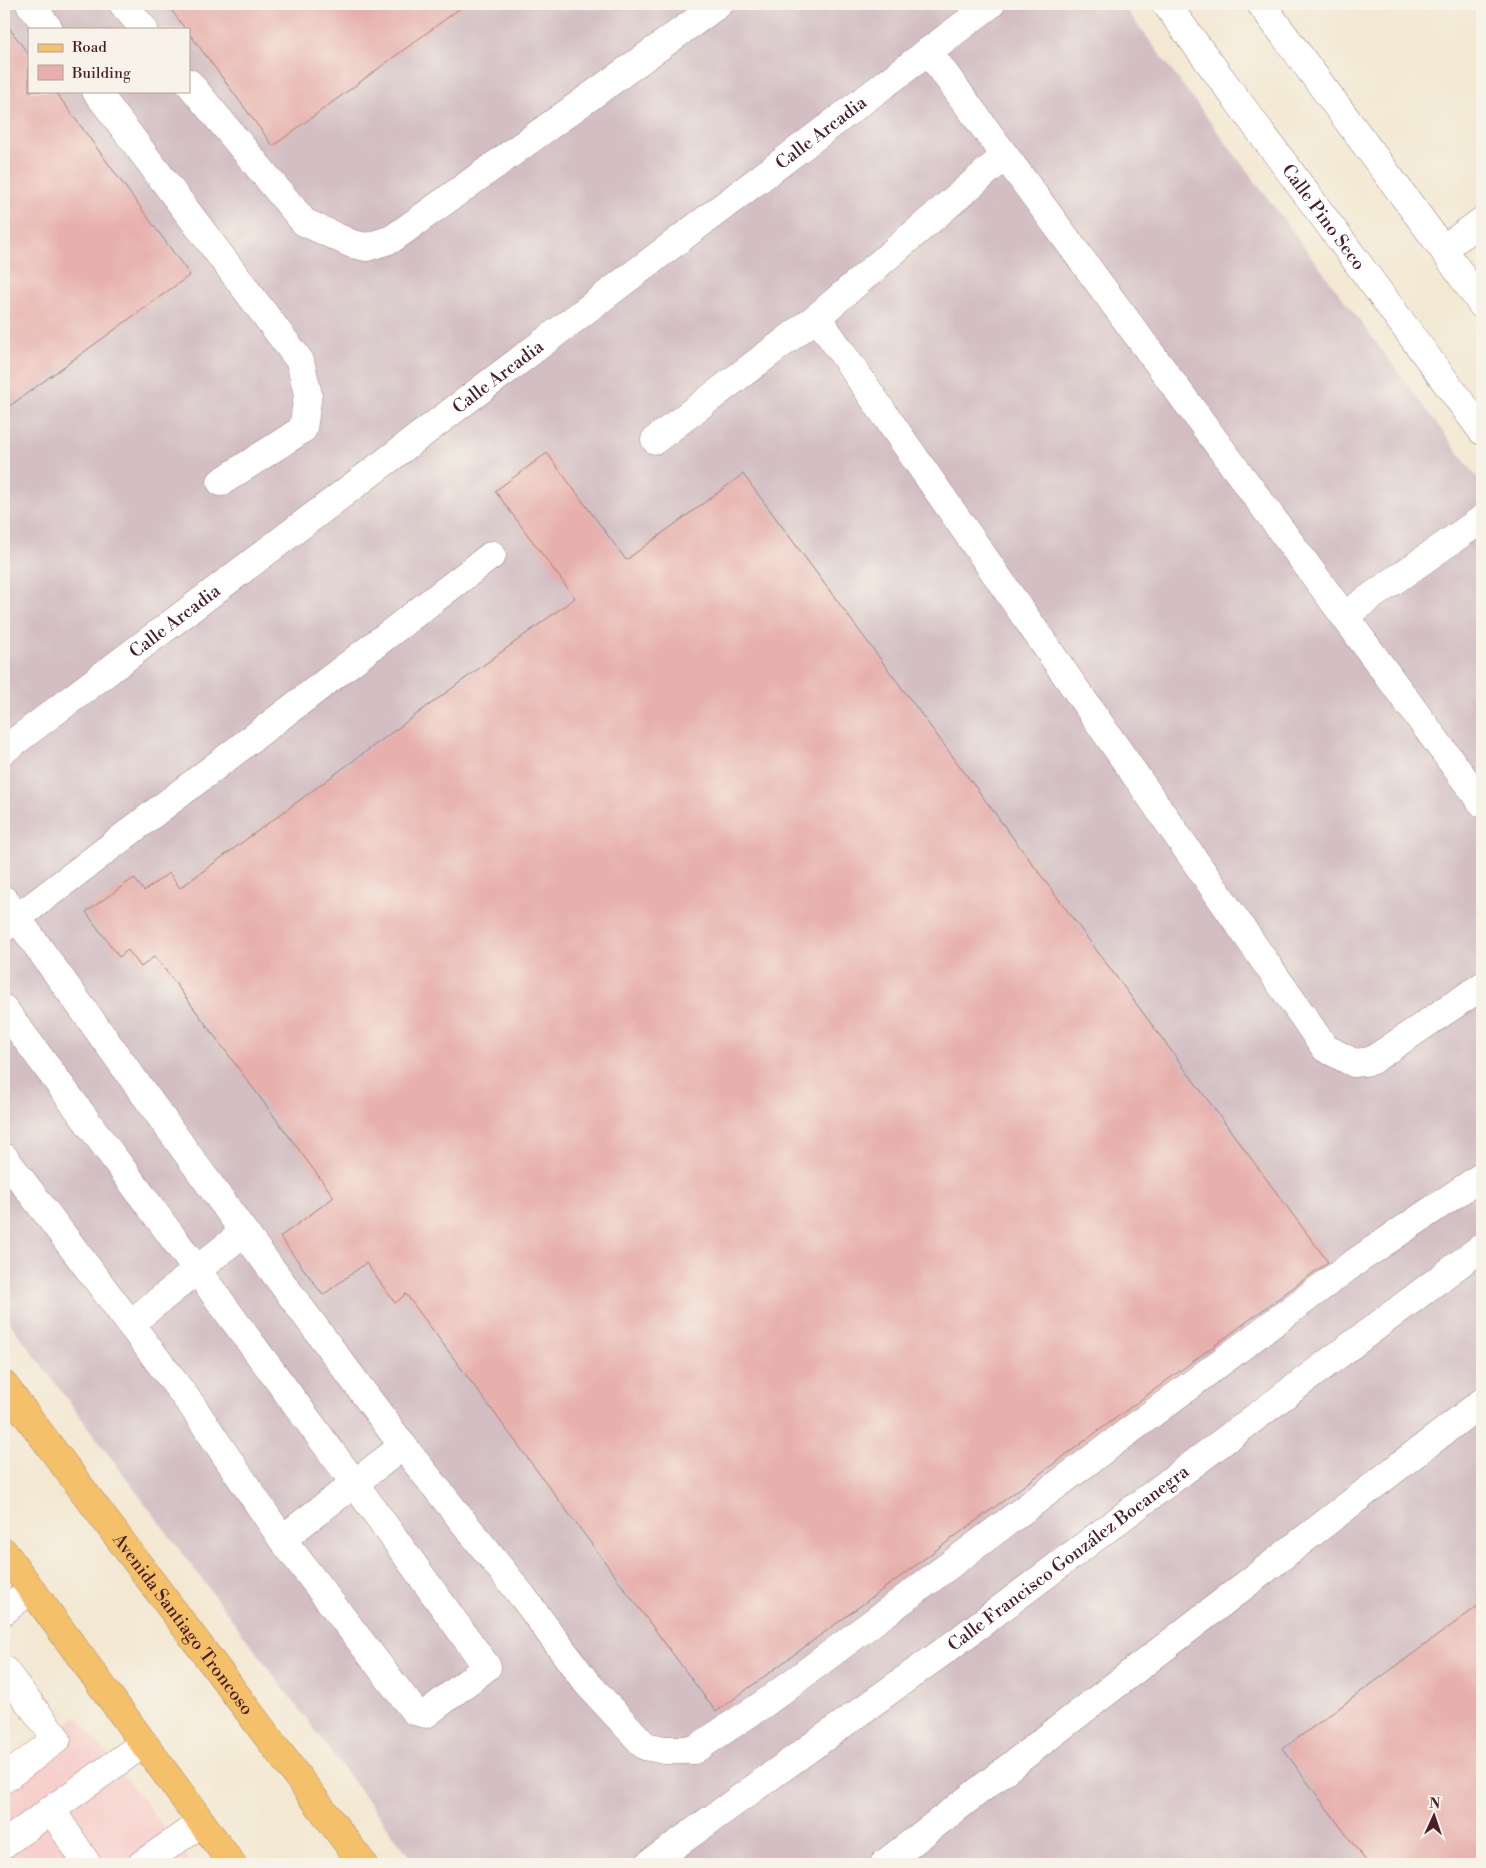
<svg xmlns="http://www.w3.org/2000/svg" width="1486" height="1868" font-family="'Libre Bodoni',serif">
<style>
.built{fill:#f7d0cd}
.industrial{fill:#d2bec3;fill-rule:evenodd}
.building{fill:#e7b0ad}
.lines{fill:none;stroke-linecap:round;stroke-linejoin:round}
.minor-casing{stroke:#9e847e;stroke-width:29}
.major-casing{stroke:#9e847e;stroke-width:29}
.minor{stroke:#fff;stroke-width:28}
.major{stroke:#f4c16a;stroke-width:28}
.labels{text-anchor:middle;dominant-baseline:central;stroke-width:5;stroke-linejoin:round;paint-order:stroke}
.street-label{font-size:18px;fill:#4a1f2b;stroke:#f7f3e8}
</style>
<rect width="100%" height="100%" fill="#f7f3e8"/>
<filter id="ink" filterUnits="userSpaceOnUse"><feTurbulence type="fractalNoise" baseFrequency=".02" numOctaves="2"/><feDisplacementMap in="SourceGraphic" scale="10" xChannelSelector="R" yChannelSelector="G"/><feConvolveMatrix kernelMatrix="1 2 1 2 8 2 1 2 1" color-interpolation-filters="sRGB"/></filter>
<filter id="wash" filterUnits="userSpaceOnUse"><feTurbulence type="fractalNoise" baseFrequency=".0096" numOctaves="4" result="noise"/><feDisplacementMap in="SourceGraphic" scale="20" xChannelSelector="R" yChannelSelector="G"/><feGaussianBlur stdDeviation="1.12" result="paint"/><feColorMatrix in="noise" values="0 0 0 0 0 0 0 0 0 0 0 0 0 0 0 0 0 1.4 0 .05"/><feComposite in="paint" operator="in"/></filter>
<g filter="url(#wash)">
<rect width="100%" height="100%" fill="#f3e8d2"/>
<path class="built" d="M 77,1716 L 193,1864 L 4,1864 L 4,1771 Z"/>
<path class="industrial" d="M 4,4 L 1122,4 L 1482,484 L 1482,1864 L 415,1864 L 4,1315 ZM 29,29 L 189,29 L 189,91 L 29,91 Z"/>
<g id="blocks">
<path class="building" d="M 167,4 L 466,4 L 273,146 L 189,33 L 189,29 L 185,29 Z
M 4,21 L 29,55 L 29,91 L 55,91 L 190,275 L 4,410 Z
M 547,453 L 626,560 L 743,474 L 1328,1262 L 716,1712 L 406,1294 L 395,1303 L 366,1263 L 323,1295 L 280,1237 L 334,1197 L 155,956 L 141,967 L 128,950 L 119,957 L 86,912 L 134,878 L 144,891 L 169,873 L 180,888 L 575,598 L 495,491 Z
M 1482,1603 L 1482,1864 L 1368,1864 L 1283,1749 Z"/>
</g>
</g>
<g filter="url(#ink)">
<use href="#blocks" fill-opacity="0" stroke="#9e847e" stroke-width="1"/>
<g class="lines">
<g class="minor-casing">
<g id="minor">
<path d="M 30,4 L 49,29"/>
<path d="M 123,4 L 144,29"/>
<path id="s1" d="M 1166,4 L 1482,431"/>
<path d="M 1261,4 L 1443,249 L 1482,305"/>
<path d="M 928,51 L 1482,803"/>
<path d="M 189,83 L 304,222 L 352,244 L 367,247 L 392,239 L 719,4"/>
<path d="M 96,91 L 300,361 L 308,394 L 303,429 L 221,482"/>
<path d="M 1005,156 L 817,317 L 1325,1048 L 1354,1063 L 1371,1061 L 1482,986"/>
<path d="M 1443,249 L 1482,221"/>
<path d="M 655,440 L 817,317"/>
<path d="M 1345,615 L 1482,519"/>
<path id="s2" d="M 4,750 L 991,4"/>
<path d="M 4,900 L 244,1232 L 403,1446 L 523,1597 L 586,1682 L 645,1746 L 664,1750 L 694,1750 L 765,1703 L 1351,1265 L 1482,1176"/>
<path d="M 4,928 L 492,555"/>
<path d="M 4,1009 L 355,1484 L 487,1667 L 426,1714 L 414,1711 L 282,1539 L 193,1407 L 4,1157"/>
<path d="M 130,1324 L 244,1232"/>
<path d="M 282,1539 L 403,1446"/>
<path d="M 4,1611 L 31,1589"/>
<path d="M 4,1670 L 57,1739 L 4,1779"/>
<path d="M 51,1809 L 87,1864"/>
<path d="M 4,1844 L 144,1743"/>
<path d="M 142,1864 L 201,1823"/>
<path id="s3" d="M 649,1864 L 947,1649 L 1482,1247"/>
<path d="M 884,1864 L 1482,1402"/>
</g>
</g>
<g class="major-casing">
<g id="major">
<path id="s4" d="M 4,1385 L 363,1864"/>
<path d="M 4,1552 L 232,1864"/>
</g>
</g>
<use href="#minor" class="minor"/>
<use href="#major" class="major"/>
</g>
</g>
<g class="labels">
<g class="street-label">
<text stroke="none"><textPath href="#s2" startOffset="1024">Calle Arcadia</textPath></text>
<text stroke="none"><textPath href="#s1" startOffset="265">Calle Pino Seco</textPath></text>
<text stroke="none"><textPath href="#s2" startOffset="619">Calle Arcadia</textPath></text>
<text stroke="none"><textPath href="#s2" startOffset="214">Calle Arcadia</textPath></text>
<text stroke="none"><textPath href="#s3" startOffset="519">Calle Francisco González Bocanegra</textPath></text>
<text stroke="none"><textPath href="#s4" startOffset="299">Avenida Santiago Troncoso</textPath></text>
</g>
</g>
<rect width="1486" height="1868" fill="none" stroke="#f7f3e8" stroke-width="20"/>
<rect x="28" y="28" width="162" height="65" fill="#f7f3e8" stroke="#b29e9c"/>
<rect x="38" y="44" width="25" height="8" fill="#f4c16a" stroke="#b29e9c"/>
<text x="72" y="52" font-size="15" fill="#4a1f2b">Road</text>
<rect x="38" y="65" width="25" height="15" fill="#e7b0ad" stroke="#b29e9c"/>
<text x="72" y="78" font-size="15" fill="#4a1f2b">Building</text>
<g transform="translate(1434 1816) rotate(3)" stroke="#f7f3e8" stroke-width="4" paint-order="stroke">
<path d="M0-4L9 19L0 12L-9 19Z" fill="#4a1f2b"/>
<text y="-8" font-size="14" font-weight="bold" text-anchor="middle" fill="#4a1f2b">N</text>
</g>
</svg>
